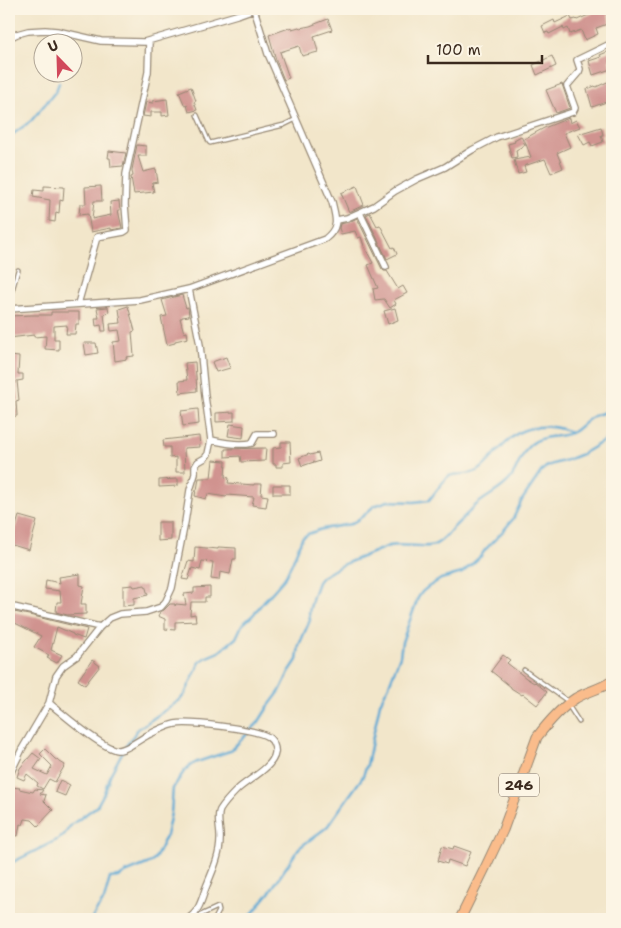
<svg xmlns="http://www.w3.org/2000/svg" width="621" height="928" font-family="'Shantell Sans',sans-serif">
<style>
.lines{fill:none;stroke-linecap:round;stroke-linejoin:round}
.stream{stroke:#5ba8d4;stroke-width:2.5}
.building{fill:#d0938f}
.lane-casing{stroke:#968874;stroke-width:5.5}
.street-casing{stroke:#968874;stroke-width:8}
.primary-casing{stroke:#968874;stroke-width:11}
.lane{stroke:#fff;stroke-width:3}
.street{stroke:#fff;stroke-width:5.5}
.primary{stroke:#fabc8b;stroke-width:9}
.labels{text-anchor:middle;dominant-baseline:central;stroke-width:4.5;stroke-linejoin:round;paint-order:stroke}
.shield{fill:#fcf5e5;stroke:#75675a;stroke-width:1}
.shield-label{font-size:14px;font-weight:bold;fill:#3b2a1e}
</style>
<rect width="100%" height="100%" fill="#fcf5e5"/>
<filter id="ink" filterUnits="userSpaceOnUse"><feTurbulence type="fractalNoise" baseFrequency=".02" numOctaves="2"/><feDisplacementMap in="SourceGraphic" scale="10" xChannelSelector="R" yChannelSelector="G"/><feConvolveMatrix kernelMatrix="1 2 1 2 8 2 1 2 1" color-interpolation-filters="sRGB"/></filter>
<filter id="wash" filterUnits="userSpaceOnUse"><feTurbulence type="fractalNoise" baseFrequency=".0096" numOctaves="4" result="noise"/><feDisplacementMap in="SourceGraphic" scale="20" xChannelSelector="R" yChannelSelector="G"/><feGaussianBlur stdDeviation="1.12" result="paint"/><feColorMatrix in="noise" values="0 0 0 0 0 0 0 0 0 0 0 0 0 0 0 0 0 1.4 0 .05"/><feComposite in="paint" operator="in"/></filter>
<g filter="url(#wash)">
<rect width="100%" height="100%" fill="#f2e6ca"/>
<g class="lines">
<path class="stream" d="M 9,137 L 31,121 L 56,91 L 59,83
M 126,746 L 138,729 L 180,700 L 185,694 L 200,662 L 205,658 L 219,652 L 236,638 L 242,625 L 253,615 L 264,601 L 269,596 L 284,579 L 292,563 L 302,538 L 308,534 L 322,529 L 351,524 L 363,516 L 374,506 L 388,501 L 414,502 L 429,500 C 433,496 445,478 449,476 C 459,472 467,477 479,470 C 488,464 493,455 501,448 C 507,442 514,434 522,431 C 537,425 558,425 571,433
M 9,864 L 57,840 L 63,836 L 71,825 L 97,806 L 104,793 L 110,775 L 123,751
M 92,919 L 96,911 L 104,900 L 110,878 L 119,877 L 125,873 L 147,864 L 153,861 L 157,855 L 166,836 L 171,813 L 173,788 L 185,770 L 191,765 L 197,762 L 230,751 L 258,723 L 268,707 L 280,691 L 289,672 L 297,660 L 299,645 L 310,620 L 309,612 L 313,596 L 318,582 L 322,577 L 342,565 L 389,546 C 402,543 425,549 434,545 C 445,540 448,532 456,525 C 463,518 469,512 475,506 C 487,495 501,491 511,478 C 518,468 522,452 530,445 C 541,434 560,439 573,432 C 580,428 586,420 594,416 C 600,413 606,412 612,411
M 248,919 L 269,893 L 299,848 L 327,827 L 362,778 L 367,765 L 380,703 L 389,685 L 400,656 L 402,642 L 418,598 L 422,592 L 428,587 L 441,579 L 462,573 L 481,556 L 485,550 L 504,530 L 513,519 L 522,500 L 541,472 L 546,467 L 553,464 L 567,460 L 582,454 L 612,436"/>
</g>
<g id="blocks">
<path class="building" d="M 599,9 L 612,9 L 612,13 L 608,14 L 610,23 L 596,28 L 598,34 L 585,40 L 581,30 L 570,34 L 568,28 L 564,30 L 563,27 L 549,34 L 548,32 L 545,33 L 542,26 L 554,20 L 555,23 L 570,16 L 572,20 L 576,19 L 577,20 L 593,13 L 593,11 Z
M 328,19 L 332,30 L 314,36 L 318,52 L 302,56 L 299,46 L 280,52 L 289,78 L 284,80 L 276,60 L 269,35 L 292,27 L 292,29 L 299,27 L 300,28 L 310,26 Z
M 612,50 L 612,60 L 609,60 L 611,69 L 593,75 L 589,61 L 601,57 L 600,55 Z
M 552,56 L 556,66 L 537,75 L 533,65 Z
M 612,80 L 612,100 L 592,107 L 587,89 L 595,86 L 596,87 Z
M 562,84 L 570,108 L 556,113 L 546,90 Z
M 191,87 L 196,101 L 194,102 L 197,110 L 189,112 L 187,105 L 185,106 L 179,92 Z
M 167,99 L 169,115 L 162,116 L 162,112 L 151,112 L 151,117 L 143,116 L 146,102 L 153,103 L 153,101 Z
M 569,118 L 570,123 L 576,120 L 580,127 L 564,133 L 570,147 L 557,153 L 563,168 L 551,173 L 545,159 L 524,166 L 526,172 L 518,174 L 514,160 L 531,157 L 524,139 L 544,128 Z
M 601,127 L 603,135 L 601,135 L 603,142 L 592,146 L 590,142 L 584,145 L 578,134 Z
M 521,136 L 525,145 L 516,150 L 517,157 L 512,158 L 508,144 L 515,142 L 514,140 Z
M 137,145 L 146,146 L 146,156 L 138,156 L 143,172 L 156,169 L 158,182 L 152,183 L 154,192 L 134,194 L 131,177 L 133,176 L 132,170 Z
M 109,151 L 126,153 L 123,166 L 111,167 L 110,158 L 108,158 Z
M 44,186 L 64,187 L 63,201 L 60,200 L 59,213 L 56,212 L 55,222 L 49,221 L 50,200 L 33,197 L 34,190 L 44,191 Z
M 101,186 L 102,201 L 94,201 L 92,219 L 111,215 L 110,202 L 119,201 L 120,210 L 118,210 L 122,228 L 111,230 L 111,228 L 91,232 L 88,214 L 79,215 L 80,204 L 86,204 L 85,187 Z
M 357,186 L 364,205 L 349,212 L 341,193 Z
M 370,213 L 377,226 L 380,225 L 392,248 L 394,247 L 397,254 L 387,259 L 366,215 Z
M 357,218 L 382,269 L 384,271 L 387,271 L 398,289 L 403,286 L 407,293 L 394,300 L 396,304 L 390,308 L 384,299 L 375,300 L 373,289 L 378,288 L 368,265 L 373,263 L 364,246 L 361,237 L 358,238 L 355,231 L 341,234 L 339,228 L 340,224 L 349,222 Z
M 182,295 L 186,308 L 188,307 L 189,316 L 182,317 L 182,318 L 180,318 L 184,333 L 187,332 L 188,338 L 175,341 L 175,343 L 167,345 L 161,317 L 167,316 L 162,300 Z
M 128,306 L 135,331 L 132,332 L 134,356 L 126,357 L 127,359 L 115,361 L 113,342 L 121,341 L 119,330 L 111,331 L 110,324 L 121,323 L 119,309 Z
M 108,307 L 109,312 L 104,314 L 106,331 L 102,331 L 101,325 L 96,326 L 95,318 L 99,318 L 97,308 Z
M 395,308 L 398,320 L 388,324 L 384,311 Z
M 51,312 L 79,312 L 79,324 L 76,324 L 75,334 L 66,334 L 67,325 L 54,326 L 54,339 L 59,339 L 59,350 L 45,349 L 46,336 L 34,337 L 34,335 L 9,338 L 9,316 L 32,315 L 51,315 Z
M 84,343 L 96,343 L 98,353 L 86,355 Z
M 10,356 L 19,357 L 18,374 L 23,374 L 23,380 L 17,381 L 19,400 L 16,401 L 17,416 L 9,417 L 10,396 L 9,389 Z
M 226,357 L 230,368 L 216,372 L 212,362 Z
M 195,362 L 197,391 L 180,393 L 179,381 L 187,380 L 185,363 Z
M 198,409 L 199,424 L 183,426 L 181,411 Z
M 234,412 L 234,421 L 216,422 L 216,413 Z
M 230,424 L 244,426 L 243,438 L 228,436 Z
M 199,436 L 200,447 L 184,448 L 185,472 L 176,472 L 176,457 L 170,458 L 170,447 L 164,447 L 163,440 Z
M 281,442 L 290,442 L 291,462 L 283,463 L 283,467 L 276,467 L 276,464 L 273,464 L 273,448 L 281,447 Z
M 266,448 L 265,461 L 241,462 L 240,456 L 225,457 L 225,449 Z
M 318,453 L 320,461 L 314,463 L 314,462 L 302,466 L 299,458 L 309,454 L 310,455 Z
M 213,460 L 226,461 L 225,477 L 229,478 L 228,483 L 254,485 L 254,484 L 262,484 L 261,495 L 268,496 L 266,507 L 252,505 L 254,497 L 227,495 L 226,497 L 208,494 L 206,499 L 195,496 L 196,490 L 197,490 L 199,478 L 211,478 Z
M 178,479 L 178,486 L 159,487 L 159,480 Z
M 273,485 L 290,485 L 290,494 L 273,494 Z
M 19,516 L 37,521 L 29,550 L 9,544 L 12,532 L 14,532 Z
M 158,522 L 171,522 L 171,540 L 158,541 Z
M 195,547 L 218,549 L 218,547 L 236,548 L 236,559 L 233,559 L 230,574 L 220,572 L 219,580 L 211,579 L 213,562 L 202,561 L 200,570 L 192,568 L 188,580 L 182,579 L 188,561 L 194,562 Z
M 80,574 L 80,585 L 84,586 L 81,604 L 86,604 L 86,614 L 67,615 L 56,612 L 57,602 L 61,602 L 60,591 L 45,589 L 46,580 L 60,583 L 59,577 Z
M 133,585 L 134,587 L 145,585 L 148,595 L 134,598 L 134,605 L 123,606 L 123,586 Z
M 210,587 L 210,597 L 205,597 L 205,602 L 191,602 L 190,615 L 195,614 L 196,621 L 175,622 L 175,630 L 165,629 L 165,619 L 158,616 L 160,612 L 164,610 L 170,604 L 175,604 L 175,606 L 176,604 L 186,605 L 184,594 L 194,593 L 194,588 Z
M 9,611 L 29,615 L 87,629 L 84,639 L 73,635 L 73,634 L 57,627 L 51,650 L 62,655 L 57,663 L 47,658 L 49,655 L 34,647 L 41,636 L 15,623 L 9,634 Z
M 503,655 L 510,660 L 507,663 L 526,678 L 534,683 L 535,682 L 547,692 L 537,705 L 523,694 L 522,695 L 511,688 L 511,687 L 491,671 Z
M 92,660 L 100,666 L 85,685 L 78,680 Z
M 45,749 L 55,759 L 65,765 L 55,782 L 49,779 L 43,789 L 37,786 L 38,783 L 27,774 L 24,780 L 17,777 L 20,768 L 33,753 L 41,759 L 34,769 L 47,775 L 52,766 L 40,754 Z
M 60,780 L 70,785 L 65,796 L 55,792 Z
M 11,787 L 20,788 L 19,789 L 33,792 L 35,789 L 43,790 L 40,794 L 46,795 L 44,801 L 53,810 L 38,826 L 32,820 L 25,819 L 23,825 L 20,824 L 18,836 L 13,835 L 13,832 L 9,832 L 9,800 L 10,800 Z
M 442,846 L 453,849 L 454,846 L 471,852 L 465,866 L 448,860 L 447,864 L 438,861 Z"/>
</g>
</g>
<g filter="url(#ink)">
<use href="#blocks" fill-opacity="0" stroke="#968874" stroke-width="1"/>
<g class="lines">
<g class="lane-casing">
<path id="lane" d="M 197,115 L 209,142 L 210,143 L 284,125 L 296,119
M 9,301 L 18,270
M 524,670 L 569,702
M 568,705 L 579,722
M 192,919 L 218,907 L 219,911 L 215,919"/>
</g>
<g class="street-casing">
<path id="street" d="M 9,38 L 17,34 L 28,31 L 45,30 L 57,31 L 101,41 L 144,42 L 240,14 L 254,9
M 360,213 L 386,267
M 337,220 L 347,218 L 374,206 L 395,191 L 417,179 L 445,167 L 472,150 L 497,137 L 573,112 L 575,108 L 567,86 L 579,72 L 580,69 L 577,60 L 612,43
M 78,304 L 97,237 L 124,232 L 127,230 L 125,205 L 126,174 L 148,72 L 149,41
M 9,309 L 140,300 L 189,289 L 325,239 C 340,227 336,219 332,202 L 268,54 L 254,9
M 211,440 C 224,443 239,446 252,443 L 257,434 L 274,434
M 9,606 L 100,627
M 9,776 L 22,749 L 49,703
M 188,919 C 192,916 196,912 198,908 C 201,903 203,896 205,890 C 211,874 220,857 220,840 C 221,830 216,818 220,810 C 225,802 231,796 237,790 C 247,780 273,768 275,753 C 276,748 273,740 268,737 C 257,729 188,721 175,724 C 166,726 158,730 150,734 C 141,738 126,751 117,750 C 101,748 62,713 49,703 L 56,676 L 63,666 L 77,656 L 100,627 L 110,618 L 120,614 L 146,612 L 161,607 L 166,601 L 172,588 L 185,522 L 190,490 L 195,474 L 195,467 L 198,462 L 205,458 L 208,454 L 211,440 L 205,396 L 200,345 L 189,289"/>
</g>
<g class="primary-casing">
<path id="primary" d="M 460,919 L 486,866 L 503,830 L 537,737 C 547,724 562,707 576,698 C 588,691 601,689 612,681"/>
</g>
<use href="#lane" class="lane"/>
<use href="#street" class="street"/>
<use href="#primary" class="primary"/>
</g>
</g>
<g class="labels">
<rect class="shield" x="499" y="773.5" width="40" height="23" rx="4"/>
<g class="shield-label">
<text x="519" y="785">246</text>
</g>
</g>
<rect width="621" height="928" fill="none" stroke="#fcf5e5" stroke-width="30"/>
<g transform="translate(58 58) rotate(337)"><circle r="24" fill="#fcf5e5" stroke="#afa495"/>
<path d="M0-4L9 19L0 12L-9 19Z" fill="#d1495b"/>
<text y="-8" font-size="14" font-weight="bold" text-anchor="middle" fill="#3b2a1e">U</text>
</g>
<path d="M428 55v8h114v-8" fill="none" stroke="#3b2a1e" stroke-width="2.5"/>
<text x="436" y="55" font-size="15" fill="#3b2a1e" stroke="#fcf5e5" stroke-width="4" paint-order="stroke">100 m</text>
</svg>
